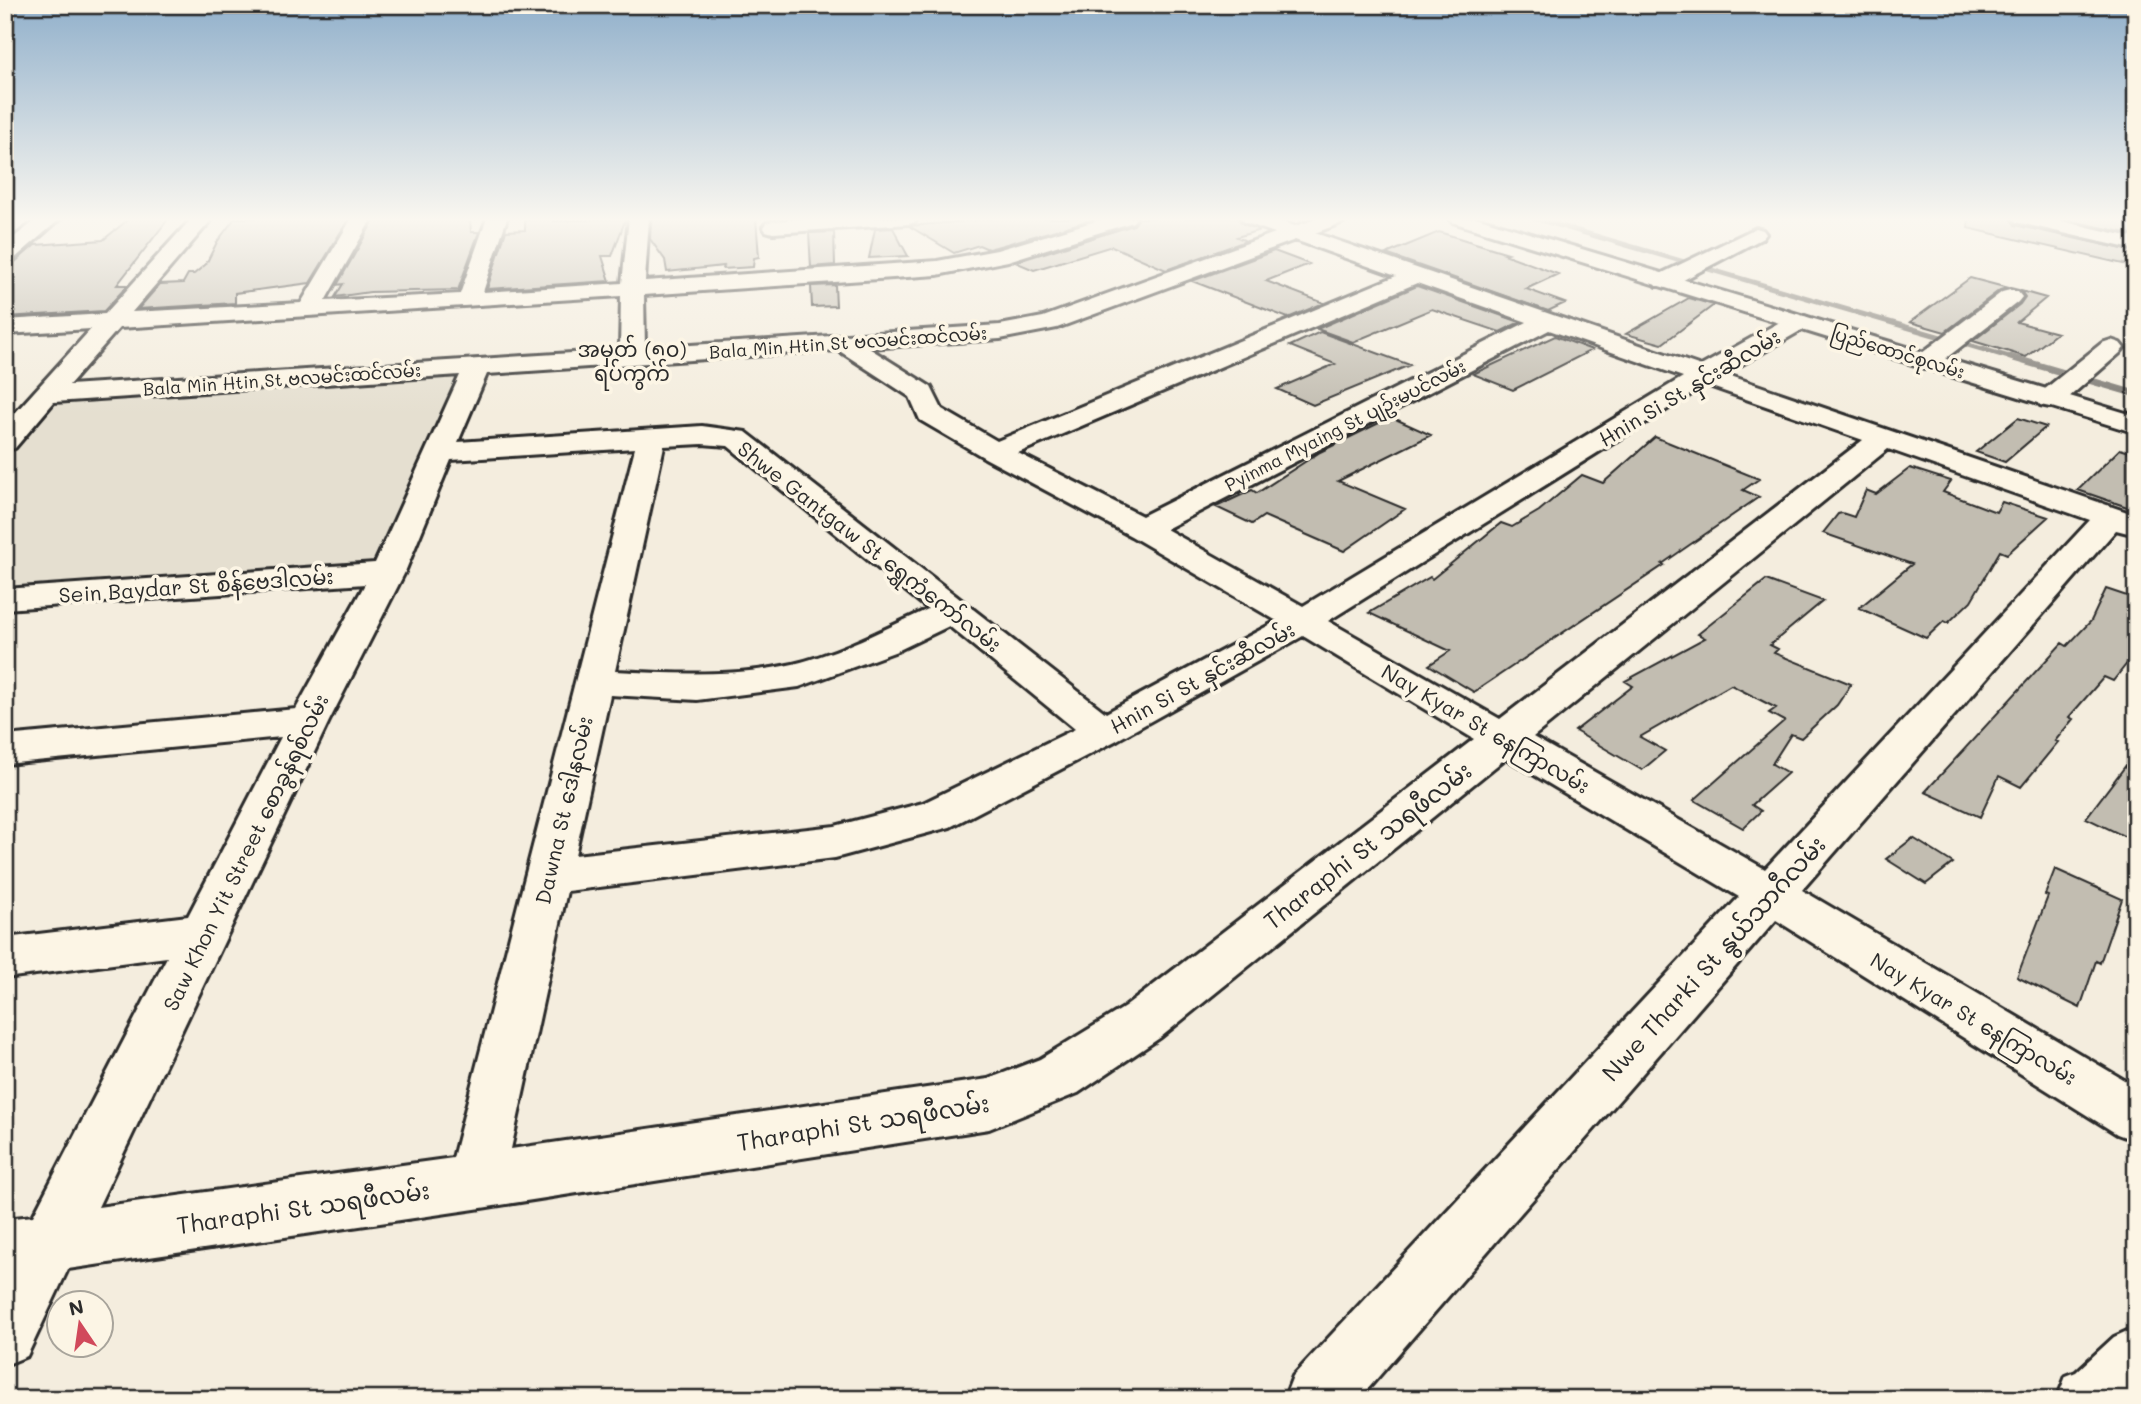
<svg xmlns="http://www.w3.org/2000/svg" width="2141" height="1404" font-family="Mali,'Noto Sans Myanmar',sans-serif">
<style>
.built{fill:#e5dfd0}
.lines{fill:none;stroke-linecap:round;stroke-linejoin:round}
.stream-far1{stroke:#7a7771;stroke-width:5}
.stream{stroke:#7a7771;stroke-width:7}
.building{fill:#c2bdb1;stroke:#2b2b2b;stroke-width:2}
.minor-casing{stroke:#2b2b2b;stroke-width:6}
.major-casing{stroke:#2b2b2b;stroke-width:6}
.minor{fill:#fcf5e5;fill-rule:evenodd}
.major{fill:#fcf5e5;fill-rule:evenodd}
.labels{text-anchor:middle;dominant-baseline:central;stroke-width:7;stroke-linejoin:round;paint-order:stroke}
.far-street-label{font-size:18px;fill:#2b2b2b;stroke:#fcf5e5}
.far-quarter-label{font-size:21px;fill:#2b2b2b;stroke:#fcf5e5}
.street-label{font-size:21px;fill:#2b2b2b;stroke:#fcf5e5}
.near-street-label{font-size:24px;fill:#2b2b2b;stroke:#fcf5e5}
</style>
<rect width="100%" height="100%" fill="#f4edde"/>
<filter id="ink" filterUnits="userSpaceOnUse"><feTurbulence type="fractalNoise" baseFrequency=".0143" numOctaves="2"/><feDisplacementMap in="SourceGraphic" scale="14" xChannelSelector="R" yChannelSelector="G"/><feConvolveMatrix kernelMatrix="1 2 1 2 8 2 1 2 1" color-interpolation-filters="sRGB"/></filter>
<g filter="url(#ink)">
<path class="built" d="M 466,373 L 374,561 L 5,589 L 5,455 L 53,399 Z"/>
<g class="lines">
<path class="stream-far1" d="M 1534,218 L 2016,359"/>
<path class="stream" d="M 2010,357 L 2136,394"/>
</g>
<path class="building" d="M 130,218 L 169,218 L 117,285 L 128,285 L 104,311 L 5,317 L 5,264 L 15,262 L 35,245 L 103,240 Z
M 235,218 L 348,218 L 348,220 L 310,283 L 235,293 L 235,303 L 138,309 L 160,284 L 183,283 L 188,274 L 194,274 L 206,264 L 217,242 Z
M 396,218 L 470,218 L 471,232 L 479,232 L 458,290 L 370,292 L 335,297 L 343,284 L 337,285 L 374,220 Z
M 554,218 L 554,221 L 626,218 L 612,256 L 602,256 L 610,281 L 487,289 L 506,231 L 525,230 L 525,220 Z
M 651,218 L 756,218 L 759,257 L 754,258 L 753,267 L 723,269 L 724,266 L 667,272 L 665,260 L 650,239 Z
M 1002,218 L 1098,218 L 996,247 L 988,249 L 979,245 L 954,253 L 909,226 Z
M 1139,218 L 1238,218 L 1243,224 L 1260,230 L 1237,237 L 1246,241 L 1166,270 L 1112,246 L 1034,270 L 1015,262 L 1134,225 Z
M 1969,218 L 2010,218 L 2015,225 L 2136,252 L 2136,267 L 1968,228 Z
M 2058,218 L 2136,218 L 2136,235 Z
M 893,228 L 908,256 L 869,258 L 875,229 Z
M 834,232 L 835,265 L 811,267 L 809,233 Z
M 1439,232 L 1508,253 L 1504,254 L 1558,274 L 1526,289 L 1565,303 L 1548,311 L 1386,254 Z
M 1274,251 L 1309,264 L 1266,281 L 1324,303 L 1288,318 L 1192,281 Z
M 1970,278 L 2008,288 L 2000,290 L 1945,332 L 1910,322 Z
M 835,285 L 836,306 L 812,307 L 811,286 Z
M 1417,286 L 1520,322 L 1500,332 L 1432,309 L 1353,342 L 1317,329 Z
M 2021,291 L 2046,298 L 2017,322 L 2057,333 L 2026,357 L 1973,341 L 2020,304 L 2025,297 Z
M 1689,298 L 1714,305 L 1662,344 L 1626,334 Z
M 1320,332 L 1410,365 L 1313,405 L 1277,389 L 1335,364 L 1290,346 Z
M 1555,336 L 1592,350 L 1513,390 L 1473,374 Z
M 1391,417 L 1431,435 L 1338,481 L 1405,509 L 1344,551 L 1264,516 L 1252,524 L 1216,507 L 1252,490 L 1257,493 L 1320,452 Z
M 2018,418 L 2046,427 L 2005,462 L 1976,452 Z
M 1655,437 L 1759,479 L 1743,490 L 1759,497 L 1662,564 L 1664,565 L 1474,692 L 1429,665 L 1450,651 L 1369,613 L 1430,577 L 1432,579 L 1501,523 L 1512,527 L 1539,511 L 1582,475 L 1603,483 Z
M 2120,449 L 2136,454 L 2136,510 L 2078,490 Z
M 1910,468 L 1951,481 L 1943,492 L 1996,512 L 2002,502 L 2048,517 L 2007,554 L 2000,551 L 1971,601 L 1948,623 L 1944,621 L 1926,638 L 1859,608 L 1912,564 L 1823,533 L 1838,514 L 1842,513 L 1854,517 L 1866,490 L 1876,494 Z
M 1766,580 L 1823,601 L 1770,645 L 1778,649 L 1774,653 L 1851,684 L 1837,705 L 1801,738 L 1791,734 L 1772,764 L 1788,773 L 1752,805 L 1761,811 L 1743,828 L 1694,800 L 1784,721 L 1769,713 L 1776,708 L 1731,685 L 1640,737 L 1665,751 L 1642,770 L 1575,731 L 1633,686 L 1625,681 L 1705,638 L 1698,634 Z
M 2106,589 L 2136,599 L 2136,652 L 2113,681 L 2104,677 L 2069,717 L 2073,719 L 2055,741 L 2058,742 L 2021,787 L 1999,776 L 1980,817 L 1925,792 L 2062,643 L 2067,646 L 2091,621 Z
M 2136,752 L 2136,842 L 2086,818 Z
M 1913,838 L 1953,863 L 1926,884 L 1886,859 Z
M 2055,869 L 2122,899 L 2100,963 L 2096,961 L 2080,1008 L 2017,977 L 2048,896 L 2045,895 Z"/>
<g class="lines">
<g class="minor-casing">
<path id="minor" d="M 39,218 L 61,218 L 13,260 L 5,261 L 5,244 Z
M 192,218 L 213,218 L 132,312 L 301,303 L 352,218 L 372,218 L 325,301 L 460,294 L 487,218 L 507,218 L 483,292 L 622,283 L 629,218 L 649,218 L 645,281 L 937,261 L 997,250 L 1106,218 L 1136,218 L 1133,222 L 1008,261 L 937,275 L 644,295 L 645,348 L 1000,325 L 1043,317 L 1275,233 L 1244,222 L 1241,218 L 1269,218 L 1295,226 L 1319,218 L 1347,218 L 1344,222 L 1315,233 L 1701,366 L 1789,317 L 1798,315 L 1807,317 L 1810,322 L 1807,327 L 1725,374 L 2136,515 L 2136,535 L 2116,530 L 1802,890 L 2136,1087 L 2136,1141 L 2117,1134 L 1776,920 L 1359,1399 L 1284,1399 L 1293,1376 L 1739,897 L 1506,758 L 1161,1037 L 1078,1093 L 989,1129 L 475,1209 L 68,1269 L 27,1356 L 5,1365 L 5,1219 L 33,1216 L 167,957 L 5,978 L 5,938 L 188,916 L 281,737 L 5,764 L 5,736 L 296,709 L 365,584 L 5,609 L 5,589 L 375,563 L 460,375 L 54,402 L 15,448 L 5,451 L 5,424 L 91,329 L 5,334 L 5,320 L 105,314 ZM 1295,240 L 1396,276 L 997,441 L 942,409 L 931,387 L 869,348 L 1000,339 L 1057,328 ZM 1417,283 L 1527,322 L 1142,516 L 1018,453 ZM 621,296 L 620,350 L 69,385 L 119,328 ZM 1549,330 L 1683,377 L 1303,606 L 1166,529 ZM 838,350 L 910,397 L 920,420 L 985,458 L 1131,536 L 1277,621 L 1106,713 L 746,432 L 702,426 L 458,442 L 487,374 ZM 1706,385 L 1863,440 L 1500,719 L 1328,621 ZM 702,444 L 728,446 L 928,609 C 887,628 837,654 793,664 C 734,677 674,674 615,671 L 664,446 ZM 635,448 L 453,1158 L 98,1207 L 329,721 L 405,572 L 451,460 ZM 1888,449 L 2090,520 L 1765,869 L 1533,737 ZM 949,626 L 1075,729 L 923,803 L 835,826 L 575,855 L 610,695 L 697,700 L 799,687 L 897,651 ZM 1303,636 L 1474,739 L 1125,1007 L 1040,1059 L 988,1079 L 511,1149 L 567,891 L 835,858 L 950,827 L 1117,740 Z
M 822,218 L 918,218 L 915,222 L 908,224 L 773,233 L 766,231 L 763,227 L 766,223 L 773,221 Z
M 2013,218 L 2048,218 L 2136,238 L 2136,250 L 2016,222 Z
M 1756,228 L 1763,230 L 1766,234 L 1763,238 L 1672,286 L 1656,286 L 1653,281 L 1656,276 Z
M 2010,290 L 2018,292 L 2022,297 L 2018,302 L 1936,366 L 1927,369 L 1918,366 L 1914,361 L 1918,356 L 2002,292 Z
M 2111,340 L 2120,343 L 2124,348 L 2120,353 L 2060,405 L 2050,407 L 2040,405 L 2037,399 L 2040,393 L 2102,343 Z"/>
</g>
<g class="major-casing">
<path id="major" d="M 1449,218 L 1479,218 L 2136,416 L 2136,433 L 1452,222 Z
M 2136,1327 L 2136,1399 L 2057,1399 L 2066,1376 L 2076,1372 L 2114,1337 Z"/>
</g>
<use href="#minor" class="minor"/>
<use href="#major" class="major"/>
</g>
</g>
<linearGradient id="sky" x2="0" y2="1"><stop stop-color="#91b0cb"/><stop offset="0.53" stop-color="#faf7f0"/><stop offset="1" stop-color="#faf7f0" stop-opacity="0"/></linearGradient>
<rect width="2141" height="414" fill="url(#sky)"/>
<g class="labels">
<g class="far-street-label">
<text transform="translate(848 342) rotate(-4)">Bala Min Htin St ဗလမင်းထင်လမ်း</text>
<text transform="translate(1898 352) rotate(17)">ပြည်ထောင်စုလမ်း</text>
<text transform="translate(282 379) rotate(-4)">Bala Min Htin St ဗလမင်းထင်လမ်း</text>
<text transform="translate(1345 425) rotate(-27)">Pyinma Myaing St ပျဥ်းမပင်လမ်း</text>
</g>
<g class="far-quarter-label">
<text x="632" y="348">အမှတ် (၅၀)<tspan x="632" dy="24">ရပ်ကွက်</tspan></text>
</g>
<g class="street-label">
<text transform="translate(1689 387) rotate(-31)">Hnin Si St နှင်းဆီလမ်း</text>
<text transform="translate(870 546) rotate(38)">Shwe Gantgaw St ရွှေကံကော်လမ်း</text>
<text transform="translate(196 585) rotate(-4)">Sein Baydar St စိန်ဗေဒါလမ်း</text>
<text transform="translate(1202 677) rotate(-29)">Hnin Si St နှင်းဆီလမ်း</text>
<text transform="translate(1486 728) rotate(30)">Nay Kyar St နေကြာလမ်း</text>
<text transform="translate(563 810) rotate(-77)">Dawna St ဒေါနလမ်း</text>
<text transform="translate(245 852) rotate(-64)">Saw Khon Yit Street စောခွန်ရစ်လမ်း</text>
<text transform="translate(1974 1018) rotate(31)">Nay Kyar St နေကြာလမ်း</text>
</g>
<g class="near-street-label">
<text transform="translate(1367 845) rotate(-38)">Tharaphi St သရဖီလမ်း</text>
<text transform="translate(1713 958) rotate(-48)">Nwe Tharki St နွယ်သာဂီလမ်း</text>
<text transform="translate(863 1122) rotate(-9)">Tharaphi St သရဖီလမ်း</text>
<text transform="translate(303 1207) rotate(-8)">Tharaphi St သရဖီလမ်း</text>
</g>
</g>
<rect width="2141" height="1404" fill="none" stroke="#fcf5e5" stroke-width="28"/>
<rect x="14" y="14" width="2113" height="1376" fill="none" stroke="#2b2b2b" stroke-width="2.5" filter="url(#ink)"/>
<g transform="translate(80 1324) rotate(347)"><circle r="33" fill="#fcf5e5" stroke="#a8a49b" stroke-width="2"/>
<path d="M0-5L12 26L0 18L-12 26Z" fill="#d1495b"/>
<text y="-10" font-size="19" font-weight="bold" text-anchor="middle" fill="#2b2b2b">N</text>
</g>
</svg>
